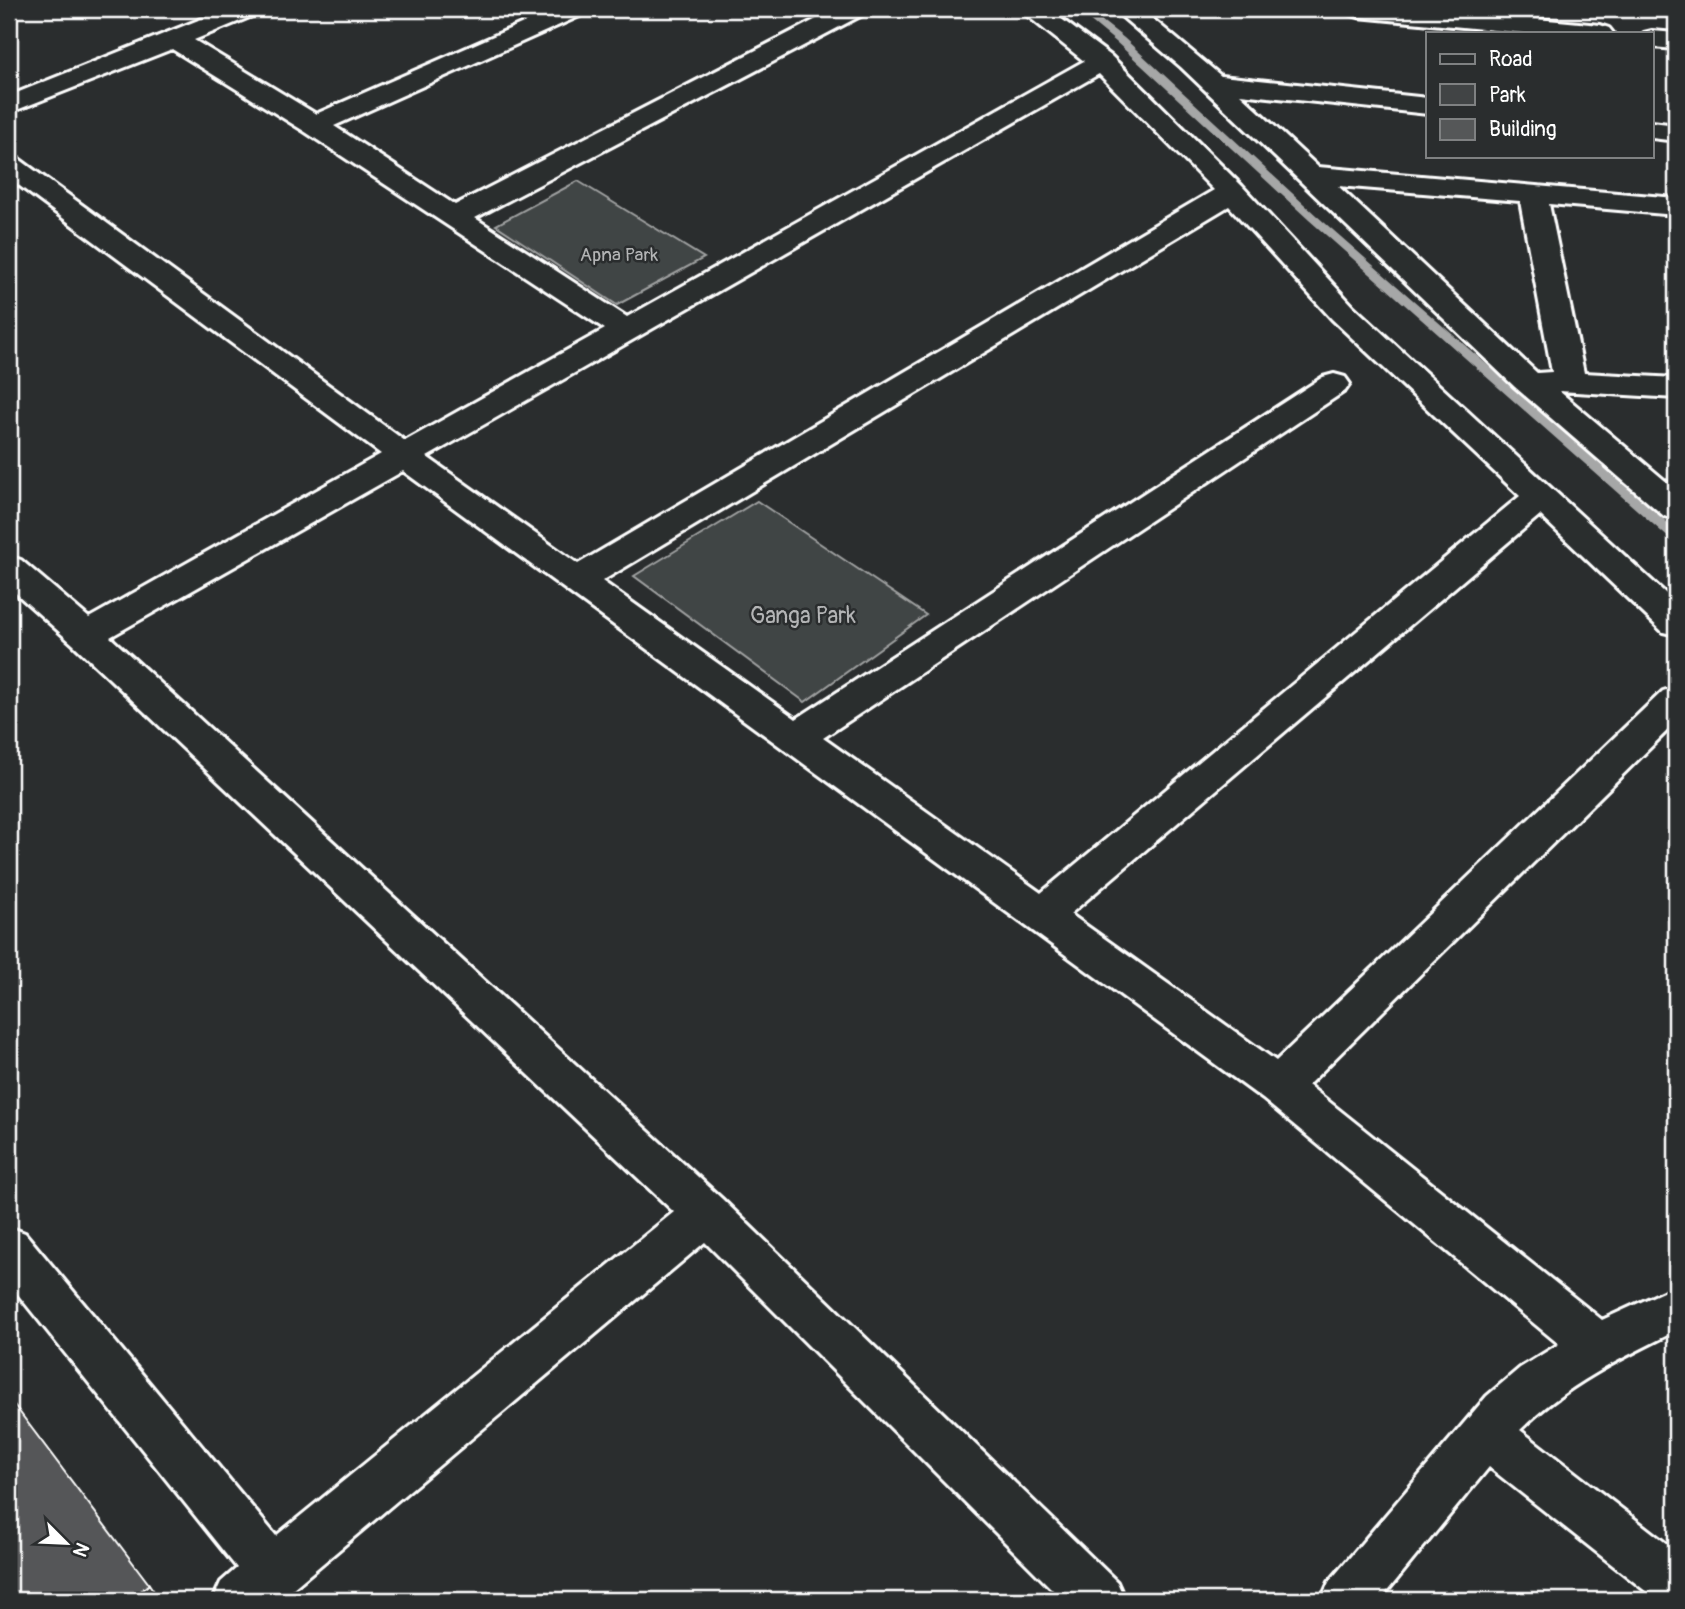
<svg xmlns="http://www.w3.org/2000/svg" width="1685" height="1609" font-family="Pangolin,sans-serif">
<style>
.green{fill:#414445;stroke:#a0a2a2;stroke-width:2}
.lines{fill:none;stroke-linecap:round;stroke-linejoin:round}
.stream{fill:#a6a7a7;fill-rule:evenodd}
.minor-casing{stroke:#fff;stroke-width:6}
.minor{fill:#2a2d2e;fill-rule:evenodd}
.shaded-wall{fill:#3c3d3e;stroke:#fff;stroke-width:2}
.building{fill:#555758;stroke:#fff;stroke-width:2}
.labels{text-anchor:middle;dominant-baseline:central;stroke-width:5;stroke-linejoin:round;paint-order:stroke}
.far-park-label{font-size:19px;fill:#b3b4b5;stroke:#2a2d2e}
.park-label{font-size:23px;fill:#b3b4b5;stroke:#2a2d2e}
</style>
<rect width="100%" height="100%" fill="#2a2d2e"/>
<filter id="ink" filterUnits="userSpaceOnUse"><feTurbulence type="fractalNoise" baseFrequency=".0143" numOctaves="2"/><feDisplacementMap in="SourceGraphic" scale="14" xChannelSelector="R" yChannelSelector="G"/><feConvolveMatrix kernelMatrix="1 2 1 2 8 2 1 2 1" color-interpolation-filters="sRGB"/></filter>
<g filter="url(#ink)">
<path class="green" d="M 578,181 L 704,258 L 617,305 L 496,225 Z
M 757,501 L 926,615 L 805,702 L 634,576 Z"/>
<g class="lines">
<path class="stream" d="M 1076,9 L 1087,9 L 1124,38 L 1317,216 L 1676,530 L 1676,542 L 1671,540 L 1309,220 L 1116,42 Z"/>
<g class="minor-casing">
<path id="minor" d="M 226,9 L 261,9 L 257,14 L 194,40 L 316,114 L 555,9 L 587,9 L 584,14 L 334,126 L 455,205 L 836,9 L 867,9 L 864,14 L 475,218 L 627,317 L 1084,61 L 1019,9 L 1048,9 L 1111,56 L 1242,186 L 1354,307 L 1676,603 L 1676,635 L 1663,632 L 1540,515 L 1070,914 L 1276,1061 L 1663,691 L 1676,687 L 1676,722 L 1308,1085 L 1602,1320 L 1676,1286 L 1676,1331 C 1621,1358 1564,1386 1520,1430 L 1676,1551 L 1676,1600 L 1657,1600 L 1489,1467 L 1380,1600 L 1321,1600 L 1329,1582 L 1487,1396 L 1520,1368 L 1559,1344 L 1263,1099 L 403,471 L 110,637 L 722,1199 L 1117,1582 L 1125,1600 L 1063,1600 L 705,1242 L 279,1600 L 213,1600 L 221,1582 L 237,1568 L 9,1283 L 9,1227 L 25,1233 L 276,1536 L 674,1212 L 73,644 L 9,587 L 9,556 L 21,560 L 89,618 L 381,454 L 9,178 L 9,157 L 19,159 L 405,441 L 605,329 L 304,131 L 172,49 L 9,113 L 9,96 ZM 1099,74 L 1214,190 L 578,564 L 427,457 ZM 1229,206 L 1332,319 L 1520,496 L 1041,893 L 823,738 L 1345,391 L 1350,384 L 1345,377 L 1334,374 L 1323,377 L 796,719 L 602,581 Z
M 1113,9 L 1141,9 L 1221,76 L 1428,98 L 1428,114 L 1240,94 L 1318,167 L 1676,198 L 1676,215 L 1549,204 L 1584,373 L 1676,378 L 1676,398 L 1559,391 L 1676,490 L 1676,519 L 1664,516 L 1515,387 L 1181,67 ZM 1338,186 L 1520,201 L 1552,372 L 1537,373 Z
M 1345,9 L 1432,9 L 1600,25 L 1609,28 L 1613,33 L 1525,33 L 1358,17 L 1349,14 Z
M 1652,31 L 1676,33 L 1676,49 L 1652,47 L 1652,33 L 1644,33 Z
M 1652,122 L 1676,125 L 1676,141 L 1652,138 Z"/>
</g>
<use href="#minor" class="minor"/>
</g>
<path class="shaded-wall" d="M 149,1584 L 158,1597 L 154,1600 L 130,1600 Z"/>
<path class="building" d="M 9,1398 L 149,1584 L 130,1600 L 9,1600 Z"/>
</g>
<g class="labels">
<g class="far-park-label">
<text x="619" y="255">Apna Park</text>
</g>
<g class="park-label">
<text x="803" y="615">Ganga Park</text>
</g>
</g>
<rect width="1685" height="1609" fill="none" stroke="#2a2d2e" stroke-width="35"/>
<rect x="18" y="18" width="1650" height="1574" fill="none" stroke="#fff" stroke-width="2.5" filter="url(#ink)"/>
<rect x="1426" y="32" width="228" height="126" fill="#2a2d2e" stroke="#7f8182" stroke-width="2"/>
<rect x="1440" y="54" width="35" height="10" fill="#2a2d2e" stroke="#7f8182" stroke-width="2"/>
<text x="1489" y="66" font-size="21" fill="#ffffff">Road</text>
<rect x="1440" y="84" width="35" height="21" fill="#414445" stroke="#7f8182" stroke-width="2"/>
<text x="1489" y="102" font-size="21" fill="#ffffff">Park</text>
<rect x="1440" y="119" width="35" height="21" fill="#555758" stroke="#7f8182" stroke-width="2"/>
<text x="1489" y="136" font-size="21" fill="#ffffff">Building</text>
<g transform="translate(66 1543) rotate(114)" stroke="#2a2d2e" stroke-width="5" paint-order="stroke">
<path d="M0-5L12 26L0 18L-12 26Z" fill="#ffffff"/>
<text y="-10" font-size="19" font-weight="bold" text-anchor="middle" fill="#ffffff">N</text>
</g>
</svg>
